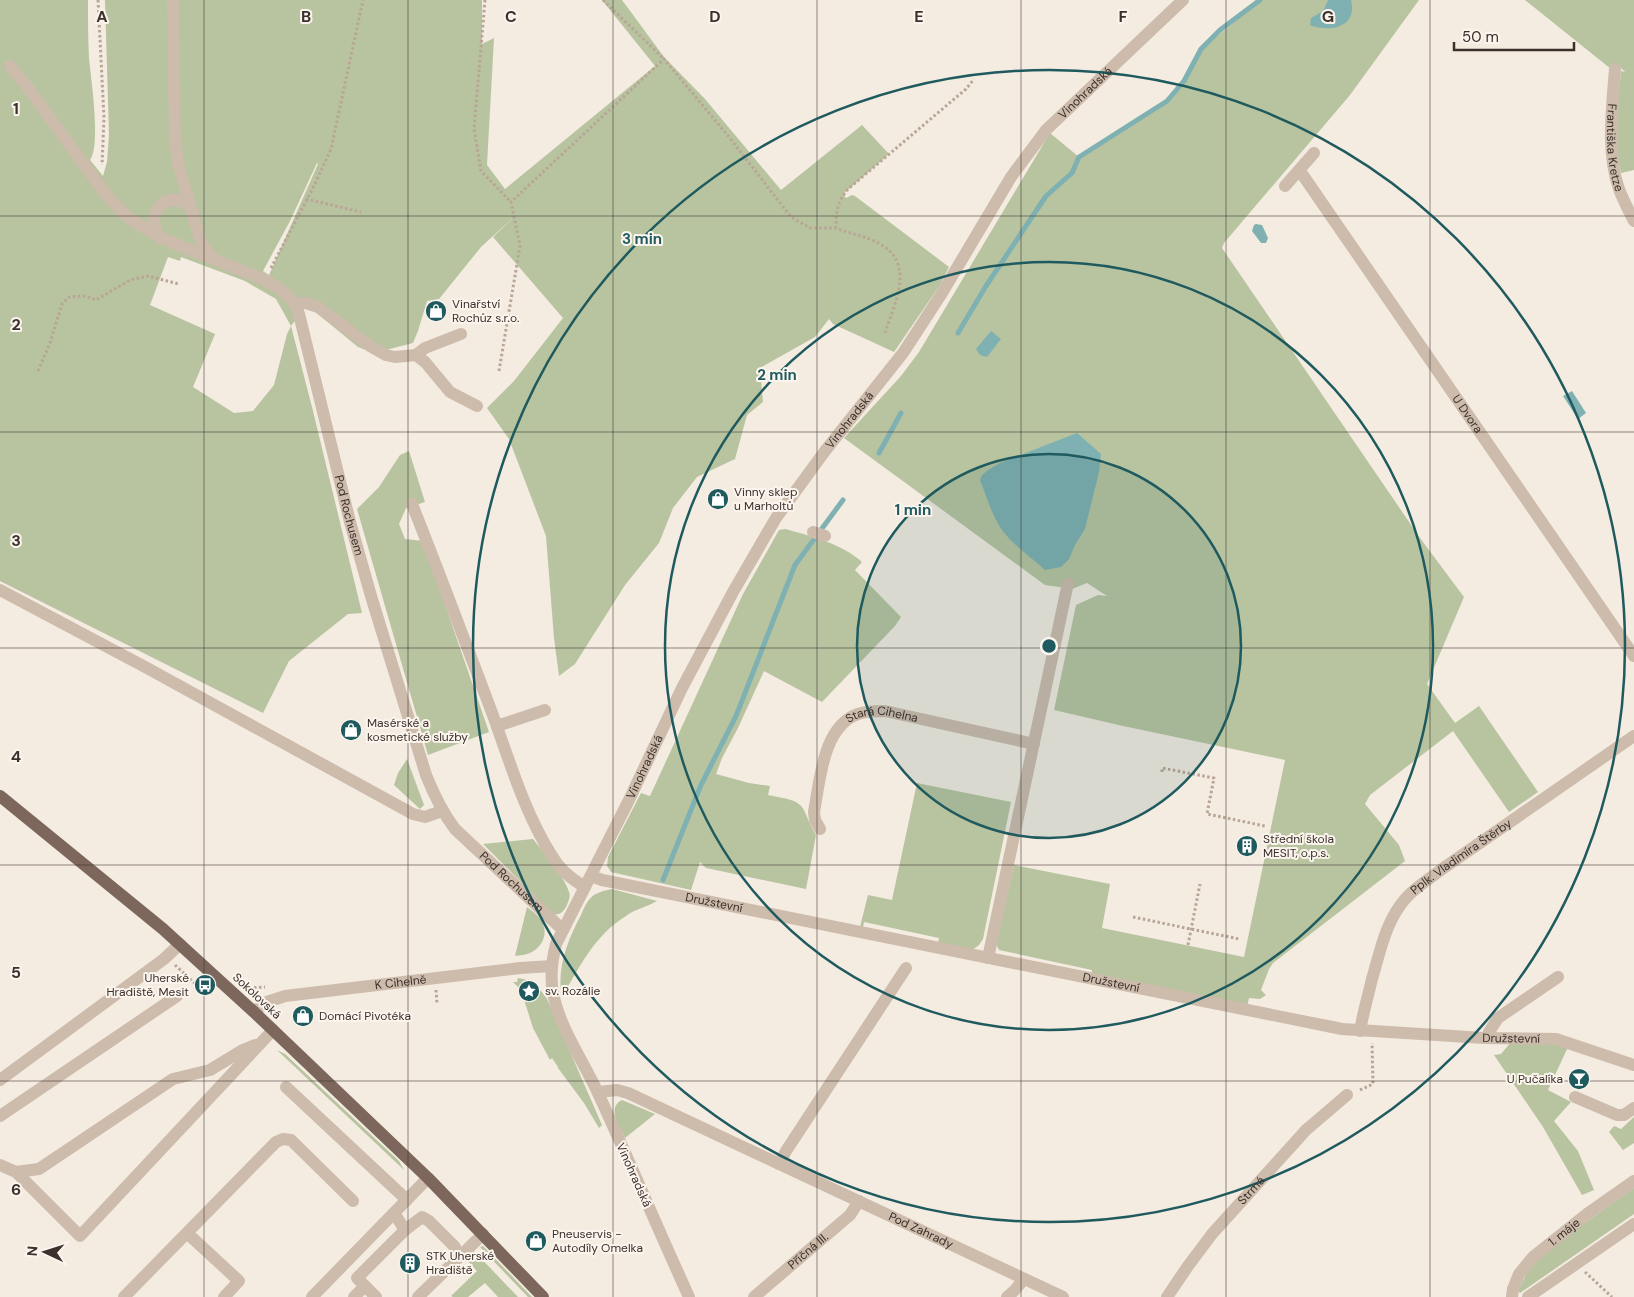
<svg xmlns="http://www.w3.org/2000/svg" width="1634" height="1297" font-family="'DM Sans',sans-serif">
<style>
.green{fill:#b8c4a0;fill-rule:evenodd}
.water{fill:#7fb0b2}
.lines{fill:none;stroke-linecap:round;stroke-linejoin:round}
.stream{stroke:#7fb0b2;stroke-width:5}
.path{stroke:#b9a596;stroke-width:3;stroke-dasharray:2.5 2.5;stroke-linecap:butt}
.minor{stroke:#cdbbac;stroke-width:12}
.major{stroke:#7d675c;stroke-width:12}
.grid{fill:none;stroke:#3b302b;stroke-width:1;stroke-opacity:0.55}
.ring{fill:none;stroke:#1f5a5e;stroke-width:2.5}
.labels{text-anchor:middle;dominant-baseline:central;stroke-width:4;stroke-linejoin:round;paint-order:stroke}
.street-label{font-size:12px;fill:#3b302b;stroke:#fbf5ee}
.poi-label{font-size:12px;fill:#3b302b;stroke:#fbf5ee;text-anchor:start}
.grid-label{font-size:16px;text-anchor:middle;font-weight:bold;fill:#3b302b;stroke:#fbf5ee;stroke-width:4;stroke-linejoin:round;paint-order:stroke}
.centre{fill:#1f5a5e;stroke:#fbf5ee;stroke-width:2.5}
.ring-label{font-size:15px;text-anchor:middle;font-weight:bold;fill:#1f5a5e;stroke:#fbf5ee;stroke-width:4;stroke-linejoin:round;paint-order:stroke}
</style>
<rect width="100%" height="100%" fill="#f4ebe1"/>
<path class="green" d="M 0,0 L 88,0 C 88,19 88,39 89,58 C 91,79 101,145 90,160 L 103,176 L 107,162 L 109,135 L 105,0 L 482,0 L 482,44 L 494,38 L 487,165 L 505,189 L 655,66 L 602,0 L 622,0 L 664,57 L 705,99 L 781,190 L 862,125 L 889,154 L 843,194 L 846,198 L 852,195 L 855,196 L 949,267 L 940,285 L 894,352 L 833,324 L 829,319 L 815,337 L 760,368 L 763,402 L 747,415 L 735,459 L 697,477 L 673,508 L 659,543 L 625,585 L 575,664 L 559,676 L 554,638 L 546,536 L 509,439 L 487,408 L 514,381 L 563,318 L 493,237 L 516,215 L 481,247 L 439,299 L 427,301 L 418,331 L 413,343 L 374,353 L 358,347 L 307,305 L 291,326 L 312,407 L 362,613 L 348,614 L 289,661 L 263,713 L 0,581 ZM 317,163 L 318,164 L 269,275 L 263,271 L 290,221 ZM 168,257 L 180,261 L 181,257 L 245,281 L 276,299 L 291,326 L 287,334 L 274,385 L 253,411 L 234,413 L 193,387 L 215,334 L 150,305 Z
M 1262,0 L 1419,0 L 1350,95 L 1224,243 L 1222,248 L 1420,538 L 1464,597 L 1427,684 L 1455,723 L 1479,706 L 1538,792 L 1509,812 L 1453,731 L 1370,795 L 1365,804 L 1399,845 L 1405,861 L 1273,963 L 1269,969 L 1261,990 L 1266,995 L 1260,999 L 1249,998 L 1247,1007 L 1091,976 L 1092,970 L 999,950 L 996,944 L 1014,865 L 1110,884 L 1102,928 L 1244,957 L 1285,760 L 1123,726 L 1054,710 L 1076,605 L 1098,595 L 1107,596 L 1087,583 L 1072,589 L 1045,585 L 844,438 L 901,376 L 919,352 L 1050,133 L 1079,157 L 1167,101 L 1184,81 L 1201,49 Z
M 1525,0 L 1634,0 L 1634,170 L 1621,173 C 1612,141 1618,104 1621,71 L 1625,72 L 1621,68 L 1611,69 Z
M 409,451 L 425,502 L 406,508 L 399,524 L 405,539 L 423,541 L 489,732 L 428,755 L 357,509 L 379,487 L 400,455 Z
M 785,529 C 811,536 842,544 862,562 L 855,570 L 901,617 L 895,626 L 822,702 L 764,671 L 738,728 L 722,758 L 716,774 L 749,783 L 770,786 L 768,795 C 780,798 798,798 804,810 C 808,819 811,827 816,835 L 806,889 L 706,868 L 700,862 L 691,890 L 611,872 L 607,866 L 608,857 L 641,793 L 650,796 L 743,594 L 779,530 Z
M 407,759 L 424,805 L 420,809 L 394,785 L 398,773 Z
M 917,783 L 1011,802 L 983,939 L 979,945 L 972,950 L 938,943 L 939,938 L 864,922 L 863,927 L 860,927 L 868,895 L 892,900 Z
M 533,839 C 542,850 566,879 569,892 C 571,897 568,902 566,907 C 562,913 560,915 553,914 L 483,844 Z
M 612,889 L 657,901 C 647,907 635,909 626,916 C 595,935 580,966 562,997 C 556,969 568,939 581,915 C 584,908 587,900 594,895 C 599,892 606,890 612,889 Z
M 527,907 C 532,911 538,915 541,920 C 549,932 543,947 530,953 C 525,955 520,955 515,956 Z
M 518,978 C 533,980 539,987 547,999 L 602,1125 L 599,1128 L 584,1103 L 558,1068 L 558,1067 L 552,1058 L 550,1060 L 533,1028 L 521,990 L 513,982 L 517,982 Z
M 1536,1040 L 1568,1047 L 1548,1090 L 1571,1102 L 1554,1121 L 1578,1151 L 1594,1190 L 1582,1195 L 1543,1127 L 1494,1055 L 1501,1054 L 1511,1042 Z
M 277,1050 L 285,1054 L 399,1161 L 404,1170 Z
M 622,1100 L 655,1114 L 625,1138 C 620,1127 606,1108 622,1100 Z
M 1634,1117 L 1634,1143 L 1623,1150 L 1609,1132 L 1614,1126 L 1621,1129 Z
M 1634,1188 L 1634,1214 L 1520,1293 L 1518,1291 L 1528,1270 L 1551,1247 Z
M 483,1246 L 532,1297 L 528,1297 L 480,1247 Z
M 474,1251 L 518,1297 L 498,1297 L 485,1283 L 468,1297 L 453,1297 L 451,1296 L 477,1271 L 466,1259 Z"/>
<path class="water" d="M 1328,0 L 1351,0 C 1358,27 1330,33 1310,25 L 1311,18 L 1323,11 Z
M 1256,224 L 1262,225 L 1268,238 L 1266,243 L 1261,243 L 1252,231 L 1254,225 Z
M 991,331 L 1001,339 L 987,357 L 980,355 L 976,349 Z
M 1572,391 L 1586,413 L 1578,419 L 1563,396 Z
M 1077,433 L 1101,454 L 1099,472 L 1085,529 L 1075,545 L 1069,559 L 1061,567 L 1045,570 C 1031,557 1014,546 1002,530 C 991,514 987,497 980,480 L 982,475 L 988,470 L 1000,463 Z"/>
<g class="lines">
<path class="stream" d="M 958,333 L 986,286 L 1046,196 L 1072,173 L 1079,157 L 1167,101 L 1184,81 L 1201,49 L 1220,30 L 1260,0
M 879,453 L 901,413
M 663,880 L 701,785 L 736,716 L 795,565 L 843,500"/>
<path class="path" d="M 98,0 L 104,118 L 102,165
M 485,0 L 474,129 L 481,171 L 511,202
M 603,0 L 664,59
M 306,199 L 361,212
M 271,268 L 314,186 L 331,149 L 363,0
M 885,333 C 896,299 918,259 872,240 C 860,235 848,233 836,228 C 836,211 837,202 848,189 L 966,89 L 974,79
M 38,371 L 50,343 L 62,304 L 69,297 L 85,296 L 96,300 L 130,280 L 148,276 L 179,284
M 499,371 L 520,246 L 511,202 L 664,59 L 729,137 L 791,217 L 810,228 L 836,228
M 1162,772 L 1162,768 L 1214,778 L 1207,814 L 1265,826
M 1133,917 L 1239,939
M 1188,945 L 1200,884
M 175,965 L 202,990 L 213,994
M 249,988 L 265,987
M 436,990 L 437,1003
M 1360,1090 L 1373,1084 L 1372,1043
M 1585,1272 L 1612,1297"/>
<g class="minor">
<path d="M 173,0 L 175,143 L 179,167 L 200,239 L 203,246 L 214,259"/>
<path id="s1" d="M 10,66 L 26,85 L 104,192 L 120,210 L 130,219 L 161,238 L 265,280 C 281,289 293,297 299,314 L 350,522 L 371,596 L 426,775 C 434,795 442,812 455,829 L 563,930"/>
<path id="s2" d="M 1615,69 C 1612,108 1606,152 1619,189 C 1623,200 1629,211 1634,221"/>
<path id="s3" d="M 1300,171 L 1634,656"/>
<path d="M 1285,186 L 1314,153"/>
<path d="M 160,238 C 141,212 172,183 193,212"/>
<path d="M 295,304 L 306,303 L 318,307 L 370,346 L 386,355 L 395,357 L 416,355 L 425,362 L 450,392 L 477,406"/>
<path d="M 416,355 L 425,348 L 461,334"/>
<path d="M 412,504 C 439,572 465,641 491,710 C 509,759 524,812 552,856 C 560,870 571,879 585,887"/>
<path d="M 813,532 L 825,536"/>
<path d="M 0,590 L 147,668 L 413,814 L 425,817 L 442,811"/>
<path d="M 497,726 L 545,710"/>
<path id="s4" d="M 820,829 L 815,820 L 814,812 C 820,780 823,726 858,714 C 867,711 876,711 885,711 L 1034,744"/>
<path id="s5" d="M 591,876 L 602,880 L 1342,1029 L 1484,1038 L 1556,1039 L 1634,1065"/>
<path d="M 988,958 L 1068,583"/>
<path id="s6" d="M 254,1012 L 264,1003 L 285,996 L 520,968 L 552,966"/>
<path id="s7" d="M 1360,1031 C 1363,1013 1368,996 1372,979 C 1380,952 1386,920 1406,898 C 1417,886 1432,877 1445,867 L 1634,736"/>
<path d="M 1488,1038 L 1489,1032 L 1498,1018 L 1558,977"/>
<path d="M 0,1080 L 164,959 L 180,944"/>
<path d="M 286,1087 L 407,1200"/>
<path id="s8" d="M 598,1092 L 617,1090 L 628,1093 L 1063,1297"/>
<path d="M 1575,1097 L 1617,1115 L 1624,1115 L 1634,1108"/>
<path d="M 0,1116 L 177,996"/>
<path d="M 779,1164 L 786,1151 L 906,968"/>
<path d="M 0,1165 L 16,1172 L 39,1169 L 173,1079 L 210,1070 L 243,1050 L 255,1045"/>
<path d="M 16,1172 L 80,1236 L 273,1030"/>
<path d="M 405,1230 L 422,1217 L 429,1221 L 455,1247"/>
<path d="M 187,1233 L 239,1281 L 224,1297"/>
<path d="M 124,1297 L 276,1142 L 283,1139 L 291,1140 L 353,1201"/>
<path d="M 312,1297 L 428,1178"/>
<path d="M 354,1297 L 365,1286"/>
<path d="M 376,1297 L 357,1278 L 405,1230 L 394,1213"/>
<path d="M 418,1297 L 483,1234"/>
<path id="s9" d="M 689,1297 C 658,1229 629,1160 598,1093 C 583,1060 560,1029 553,993 C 550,977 552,960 556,944 L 629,800 L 682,688 L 733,592 L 766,535 L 776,518 L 825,451 L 903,353 L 942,293 L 1011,177 L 1046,130 L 1183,0"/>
<path id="s10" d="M 754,1297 L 850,1215 L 859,1201"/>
<path d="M 1007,1297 L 1014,1291 L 1024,1279"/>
<path id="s11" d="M 1167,1297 L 1188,1266 L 1212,1234 L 1306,1130 L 1347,1095"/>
<path id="s12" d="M 1512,1297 L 1513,1289 L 1519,1274 L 1533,1257 L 1587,1214 L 1634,1181"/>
<path d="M 1528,1297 L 1634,1224"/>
</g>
<path class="major" d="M 0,796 L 163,929 L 254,1012 L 428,1178 L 543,1297"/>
</g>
<path class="grid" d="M 204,0 L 204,1297M 408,0 L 408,1297M 613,0 L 613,1297M 817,0 L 817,1297M 1021,0 L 1021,1297M 1226,0 L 1226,1297M 1430,0 L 1430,1297M 0,216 L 1634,216M 0,432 L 1634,432M 0,648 L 1634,648M 0,865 L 1634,865M 0,1081 L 1634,1081"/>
<circle cx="1049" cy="646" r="192" fill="#1f5a5e" fill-opacity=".12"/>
<g class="ring">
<circle cx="1049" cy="646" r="192"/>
<circle cx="1049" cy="646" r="384"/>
<circle cx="1049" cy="646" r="576"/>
</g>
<defs>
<g id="shop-disc" transform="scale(1.125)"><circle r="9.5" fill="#1f5a5e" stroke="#fbf5ee"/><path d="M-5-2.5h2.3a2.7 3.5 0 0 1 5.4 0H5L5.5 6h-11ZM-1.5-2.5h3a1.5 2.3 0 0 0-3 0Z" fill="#fff"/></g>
<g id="building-disc" transform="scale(1.125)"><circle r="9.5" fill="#1f5a5e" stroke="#fbf5ee"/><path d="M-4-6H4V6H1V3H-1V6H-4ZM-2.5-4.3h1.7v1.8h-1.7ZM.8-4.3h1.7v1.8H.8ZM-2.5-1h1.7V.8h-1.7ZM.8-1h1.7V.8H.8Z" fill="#fff"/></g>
<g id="bus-disc" transform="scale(1.125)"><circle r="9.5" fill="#1f5a5e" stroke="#fbf5ee"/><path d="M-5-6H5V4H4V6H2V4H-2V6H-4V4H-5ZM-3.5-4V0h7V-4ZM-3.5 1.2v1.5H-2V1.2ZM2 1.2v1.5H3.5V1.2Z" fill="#fff"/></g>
<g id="sight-disc" transform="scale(1.125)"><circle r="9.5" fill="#1f5a5e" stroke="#fbf5ee"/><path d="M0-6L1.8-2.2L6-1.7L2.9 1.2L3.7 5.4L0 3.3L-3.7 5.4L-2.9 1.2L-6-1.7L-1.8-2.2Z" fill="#fff"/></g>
<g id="bar-disc" transform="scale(1.125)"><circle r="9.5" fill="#1f5a5e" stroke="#fbf5ee"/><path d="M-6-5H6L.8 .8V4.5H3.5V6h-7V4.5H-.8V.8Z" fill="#fff"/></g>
</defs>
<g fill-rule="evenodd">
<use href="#shop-disc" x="436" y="311"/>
<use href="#shop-disc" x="718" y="499"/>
<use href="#shop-disc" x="351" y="730"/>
<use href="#building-disc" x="1247" y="846"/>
<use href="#bus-disc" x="205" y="985"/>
<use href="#sight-disc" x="529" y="991"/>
<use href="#shop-disc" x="303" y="1016"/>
<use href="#bar-disc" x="1579" y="1079"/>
<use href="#shop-disc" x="536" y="1241"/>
<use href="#building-disc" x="410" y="1263"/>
</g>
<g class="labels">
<g class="street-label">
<text stroke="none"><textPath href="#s9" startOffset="1390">Vinohradská</textPath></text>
<text stroke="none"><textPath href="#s2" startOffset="79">Františka Kretze</textPath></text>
<text stroke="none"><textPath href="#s3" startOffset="295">U Dvora</textPath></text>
<text stroke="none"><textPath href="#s9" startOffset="985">Vinohradská</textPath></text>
<text stroke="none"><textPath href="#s1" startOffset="600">Pod Rochusem</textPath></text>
<text stroke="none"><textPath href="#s4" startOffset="155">Stará Cihelna</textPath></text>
<text stroke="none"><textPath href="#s9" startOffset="581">Vinohradská</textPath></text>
<text stroke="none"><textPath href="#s7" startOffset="211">Pplk. Vladimíra Štěrby</textPath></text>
<text stroke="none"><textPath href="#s1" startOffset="1010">Pod Rochusem</textPath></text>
<text stroke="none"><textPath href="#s5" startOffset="126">Družstevní</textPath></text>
<text stroke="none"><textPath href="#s6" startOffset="152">K Cihelně</textPath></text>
<text stroke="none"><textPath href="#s5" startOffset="531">Družstevní</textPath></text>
<text transform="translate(257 996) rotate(43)">Sokolovská</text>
<text stroke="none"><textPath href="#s5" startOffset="936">Družstevní</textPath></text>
<text transform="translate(634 1175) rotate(66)">Vinohradská</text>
<text stroke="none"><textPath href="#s11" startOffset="136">Strmá</textPath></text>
<text stroke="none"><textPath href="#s8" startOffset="354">Pod Zahrady</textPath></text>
<text stroke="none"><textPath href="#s12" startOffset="86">1. máje</textPath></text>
<text stroke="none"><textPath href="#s10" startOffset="71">Příčná III.</textPath></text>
</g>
<g class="poi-label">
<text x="452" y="304">Vinařství<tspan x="452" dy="14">Rochůz s.r.o.</tspan></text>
<text x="734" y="492">Vinny sklep<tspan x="734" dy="14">u Marholtů</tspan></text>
<text x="367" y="723">Masérské a<tspan x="367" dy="14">kosmetické služby</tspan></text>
<text x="1263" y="839">Střední škola<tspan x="1263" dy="14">MESIT, o.p.s.</tspan></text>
<text x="189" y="978" text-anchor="end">Uherské<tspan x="189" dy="14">Hradiště, Mesit</tspan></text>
<text x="545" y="991">sv. Rozálie</text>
<text x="319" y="1016">Domácí Pivotéka</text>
<text x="1563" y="1079" text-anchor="end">U Pučalíka</text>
<text x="552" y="1234">Pneuservis -<tspan x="552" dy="14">Autodíly Omelka</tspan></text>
<text x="426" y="1256">STK Uherské<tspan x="426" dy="14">Hradiště</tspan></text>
</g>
</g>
<g class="grid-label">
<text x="102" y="22">A</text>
<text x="306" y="22">B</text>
<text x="511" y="22">C</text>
<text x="715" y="22">D</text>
<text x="919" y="22">E</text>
<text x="1123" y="22">F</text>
<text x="1328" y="22">G</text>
<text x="16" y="114">1</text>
<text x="16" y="330">2</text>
<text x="16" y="546">3</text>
<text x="16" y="762">4</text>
<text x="16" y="978">5</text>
<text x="16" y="1195">6</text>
</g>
<circle cx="1049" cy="646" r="8" class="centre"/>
<g class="ring-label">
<text x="642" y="244">3 min</text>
<text x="777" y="380">2 min</text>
<text x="913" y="515">1 min</text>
</g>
<g transform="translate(45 1252) rotate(274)" stroke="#fbf5ee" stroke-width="4" paint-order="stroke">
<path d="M0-4L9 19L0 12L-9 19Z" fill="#3b302b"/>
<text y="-8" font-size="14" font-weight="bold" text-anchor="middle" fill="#3b302b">N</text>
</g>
<path d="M1454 42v8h120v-8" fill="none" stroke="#3b302b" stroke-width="2.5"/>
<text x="1462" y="42" font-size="15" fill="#3b302b" stroke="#fbf5ee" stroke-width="4" paint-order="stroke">50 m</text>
</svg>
